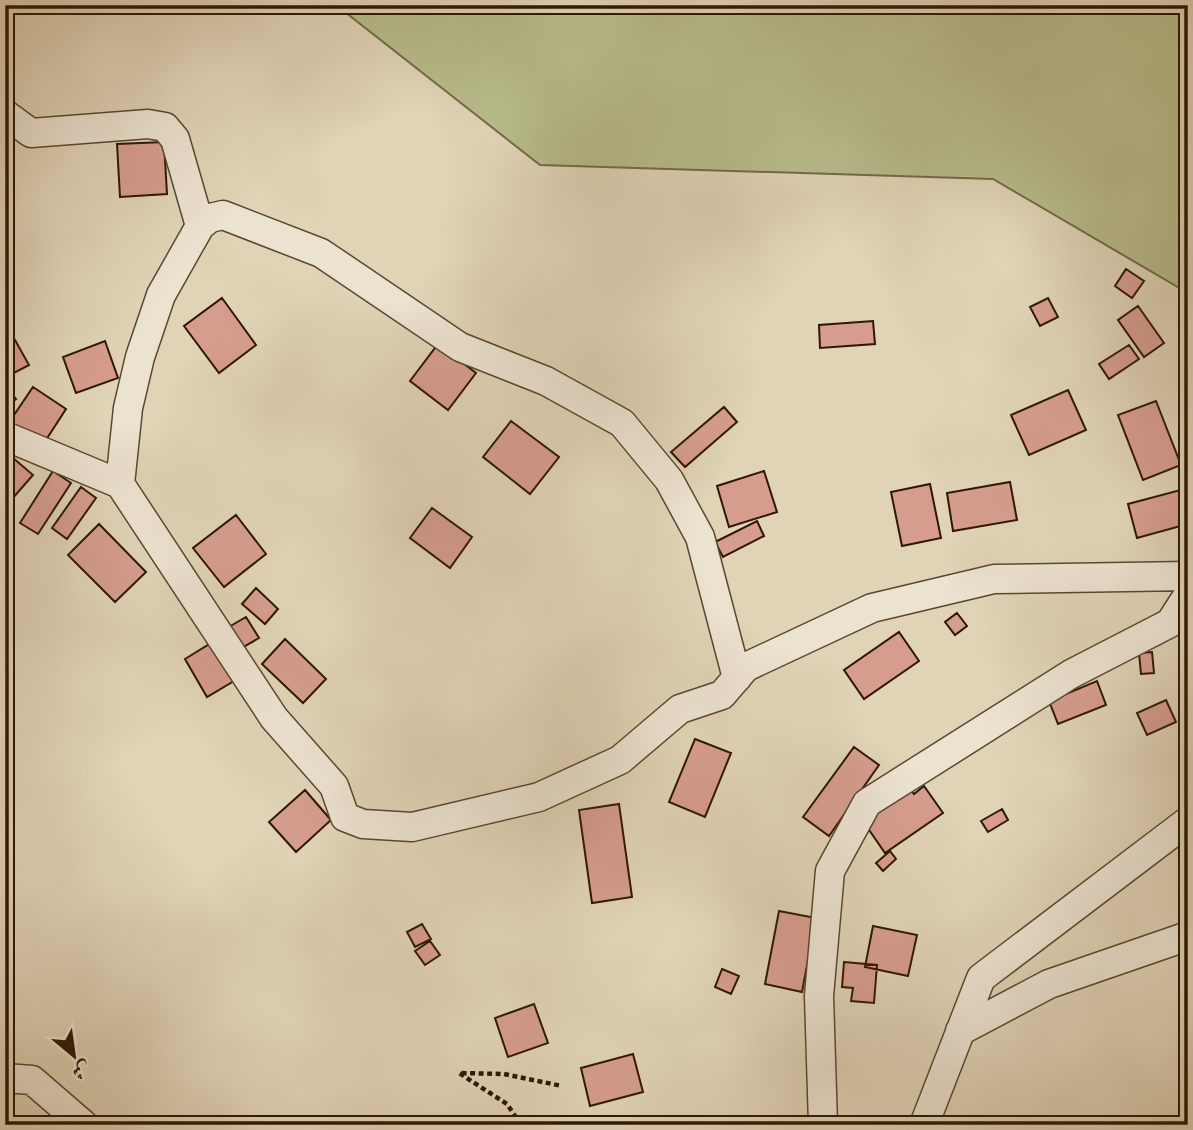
<svg xmlns="http://www.w3.org/2000/svg" width="1193" height="1130" font-family="'Libre Caslon Text',Amiri,serif">
<style>
.green{fill:#b7bb8b;stroke:#726a47;stroke-width:2}
.building{fill:#d69d8e;stroke:#2e1803;stroke-width:2}
.lines{fill:none;stroke-linecap:round;stroke-linejoin:round}
.street-casing{stroke:#5a4730;stroke-width:31}
.path{stroke:#2e1803;stroke-width:4.5;stroke-dasharray:5 3.5;stroke-linecap:butt}
.street{stroke:#ebe2d0;stroke-width:28}
</style>
<rect width="100%" height="100%" fill="#e0d3b6"/>
<filter id="stains"><feTurbulence type="fractalNoise" baseFrequency=".00286" numOctaves="4"/><feColorMatrix values="0 0 0 0 .2 0 0 0 0 .09 0 0 0 0 .02 0 0 0 .5 -.17"/></filter>
<radialGradient id="worn" r=".72"><stop offset=".6" stop-color="#630" stop-opacity="0"/><stop offset="1" stop-color="#630" stop-opacity=".3"/></radialGradient>
<path class="green" d="M 336,5 L 1188,5 L 1188,293 L 993,179 L 540,165 Z"/>
<path class="building" d="M 164,142 L 167,194 L 120,197 L 117,144 Z
M 1126,269 L 1144,281 L 1132,298 L 1115,286 Z
M 222,298 L 256,345 L 219,373 L 184,326 Z
M 1048,298 L 1058,317 L 1040,326 L 1030,307 Z
M 1138,306 L 1164,343 L 1144,357 L 1118,320 Z
M 873,321 L 875,344 L 820,348 L 819,325 Z
M 15,340 L 29,365 L 14,373 L 5,357 L 5,345 Z
M 105,341 L 118,378 L 76,393 L 63,357 Z
M 438,344 L 476,373 L 448,410 L 410,381 Z
M 1129,345 L 1139,359 L 1109,379 L 1099,364 Z
M 5,385 L 16,399 L 5,408 Z
M 33,387 L 66,409 L 42,446 L 8,424 Z
M 1068,390 L 1086,430 L 1029,455 L 1011,415 Z
M 1156,401 L 1181,465 L 1143,480 L 1118,415 Z
M 724,407 L 737,422 L 685,467 L 671,452 Z
M 511,421 L 559,457 L 530,494 L 483,457 Z
M 5,451 L 33,475 L 12,499 L 5,493 Z
M 53,471 L 71,483 L 38,534 L 20,523 Z
M 764,471 L 777,512 L 729,527 L 717,486 Z
M 1010,482 L 1017,520 L 953,531 L 947,493 Z
M 930,484 L 941,538 L 902,546 L 891,492 Z
M 81,487 L 96,498 L 67,539 L 52,528 Z
M 1188,488 L 1188,524 L 1137,538 L 1128,504 Z
M 432,508 L 472,537 L 450,568 L 410,538 Z
M 236,515 L 266,554 L 224,587 L 193,548 Z
M 757,521 L 764,536 L 723,557 L 715,542 Z
M 99,524 L 146,572 L 115,602 L 68,555 Z
M 256,588 L 278,609 L 265,624 L 242,604 Z
M 957,613 L 967,626 L 955,635 L 945,622 Z
M 246,617 L 259,638 L 240,649 L 227,628 Z
M 899,632 L 919,661 L 864,699 L 844,670 Z
M 285,639 L 326,679 L 303,703 L 262,664 Z
M 216,640 L 239,678 L 207,697 L 185,659 Z
M 1152,652 L 1154,673 L 1141,674 L 1139,653 Z
M 1097,681 L 1106,705 L 1058,724 L 1049,701 Z
M 1166,700 L 1176,722 L 1147,735 L 1137,713 Z
M 695,739 L 731,753 L 705,817 L 669,802 Z
M 854,747 L 879,765 L 829,836 L 803,817 Z
M 924,786 L 943,813 L 885,853 L 863,821 L 910,789 L 914,794 Z
M 305,790 L 331,820 L 296,852 L 269,822 Z
M 619,804 L 632,897 L 592,903 L 579,810 Z
M 1002,809 L 1008,820 L 988,832 L 981,821 Z
M 890,851 L 896,859 L 883,871 L 876,863 Z
M 779,911 L 816,918 L 802,992 L 765,984 Z
M 422,924 L 431,939 L 415,947 L 407,932 Z
M 873,926 L 917,935 L 908,976 L 865,967 Z
M 430,941 L 440,955 L 425,965 L 415,951 Z
M 844,962 L 877,965 L 874,1003 L 851,1001 L 853,988 L 842,987 Z
M 722,969 L 739,976 L 731,994 L 715,987 Z
M 534,1004 L 548,1043 L 508,1057 L 495,1018 Z
M 633,1054 L 643,1092 L 590,1106 L 581,1068 Z"/>
<g class="lines">
<g class="street-casing">
<path id="street" d="M 5,114 L 31,133 L 148,124 L 165,127 L 175,139 L 200,226
M 5,436 L 120,484
M 737,678 L 700,537 L 669,480 L 622,423 L 546,381 L 460,347 L 321,253 L 223,215 L 210,218 L 200,226 L 161,295 L 140,357 L 128,408 L 120,484 L 274,718 L 334,786 L 345,817 L 363,824 L 412,827 L 539,797 L 620,760 L 680,709 L 722,695 L 746,667 L 872,608 L 994,579 L 1188,576
M 960,1031 L 1049,984 L 1188,936
M 5,1078 L 32,1080 L 84,1125
M 823,1125 L 819,996 L 830,871 L 867,803 L 1071,674 L 1170,623 L 1188,595
M 924,1125 L 981,978 L 1188,821"/>
</g>
<path class="path" d="M 521,1125 L 507,1104 L 459,1073 L 504,1074 L 562,1086"/>
<use href="#street" class="street"/>
</g>
<rect width="1193" height="1130" fill="none" stroke="#e0d3b6" stroke-width="28"/>
<rect x="7" y="7" width="1179" height="1116" fill="none" stroke="#2e1803" stroke-width="3.5"/>
<rect x="14" y="14" width="1165" height="1102" fill="none" stroke="#2e1803" stroke-width="2"/>
<g transform="translate(74 1056) rotate(151)" stroke="#ebe2d0" stroke-width="5" paint-order="stroke">
<path d="M0-5L12 26L0 18L-12 26Z" fill="#2e1803"/>
<text y="-10" font-size="19" font-weight="bold" text-anchor="middle" fill="#2e1803">ش</text>
</g>
<rect width="100%" height="100%" filter="url(#stains)"/>
<rect width="100%" height="100%" fill="url(#worn)"/>
</svg>
